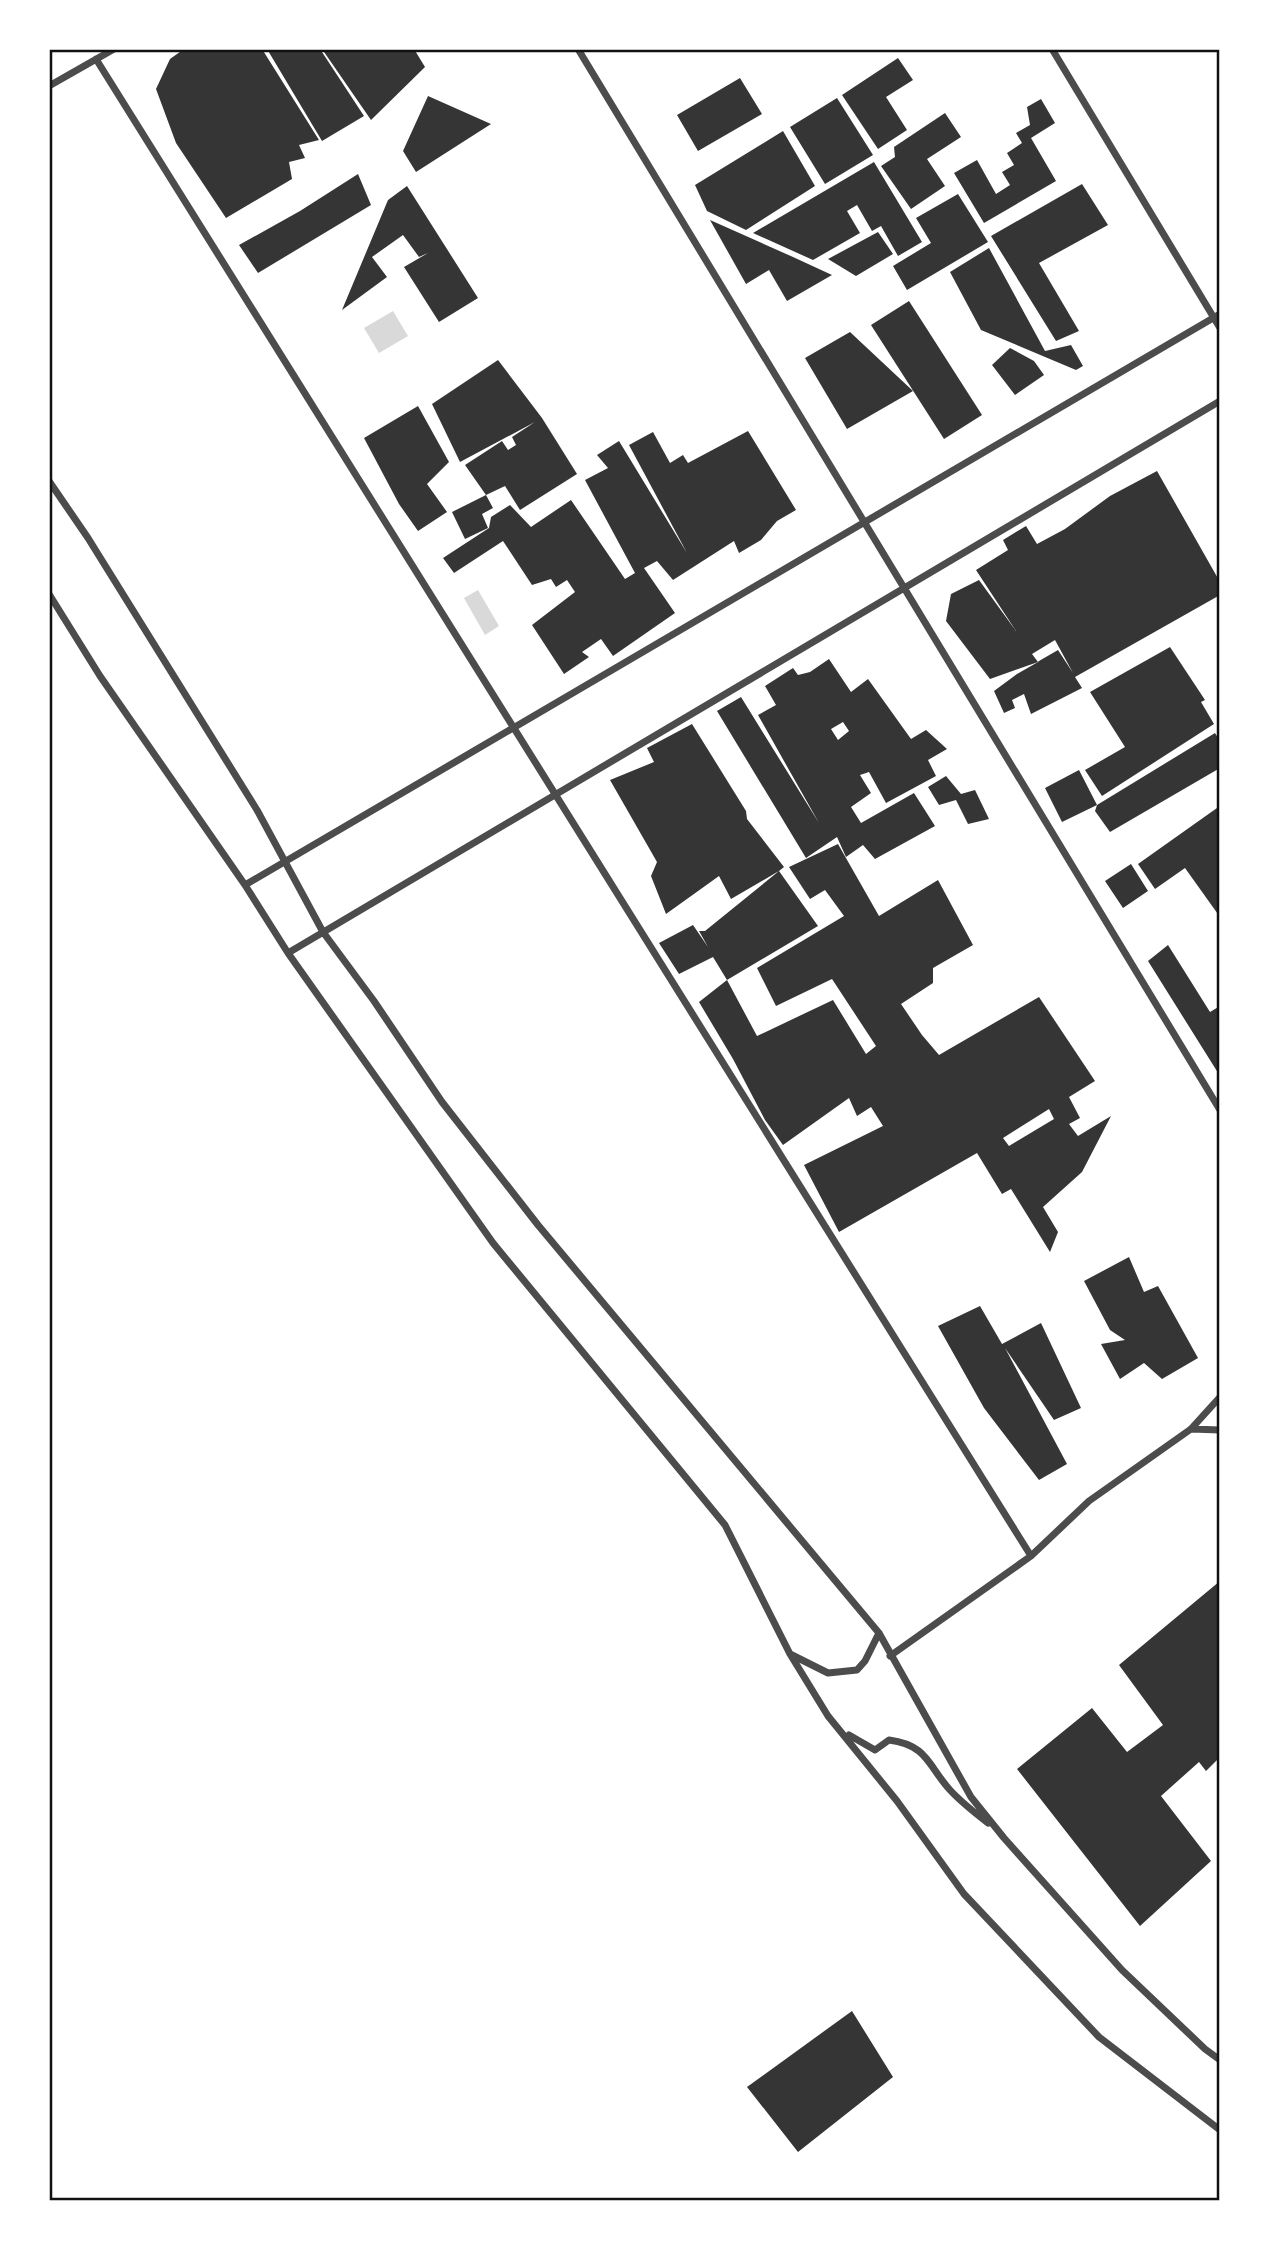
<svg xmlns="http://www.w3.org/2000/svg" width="1269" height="2250" font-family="'Archivo Narrow',sans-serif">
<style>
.water{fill:#d9d9d9}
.building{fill:#353535;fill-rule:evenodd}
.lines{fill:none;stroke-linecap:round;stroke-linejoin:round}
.minor{stroke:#4c4c4c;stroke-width:7}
.neatline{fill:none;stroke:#111;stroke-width:2.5}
</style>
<rect width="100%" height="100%" fill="#fff"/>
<path class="water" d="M 393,311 L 408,336 L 379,353 L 364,328 Z
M 478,590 L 499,626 L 485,635 L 464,598 Z"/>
<path class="building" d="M 184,49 L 262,49 L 319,140 L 299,145 L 305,158 L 289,162 L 292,179 L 226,218 L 176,143 L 156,89 L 170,59 Z
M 267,49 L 320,49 L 364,116 L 322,141 Z
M 322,49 L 414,49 L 425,67 L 371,120 Z
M 898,58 L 913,80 L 886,97 L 907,130 L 878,149 L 842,95 Z
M 740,78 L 762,114 L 698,151 L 677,115 Z
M 428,96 L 491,124 L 416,172 L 403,151 Z
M 837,98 L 873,155 L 825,184 L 790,127 Z
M 1041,99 L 1055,123 L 1031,138 L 1056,181 L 984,223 L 954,173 L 977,160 L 996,194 L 1010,185 L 1002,172 L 1014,165 L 1007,153 L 1022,143 L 1016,133 L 1030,125 L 1027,107 Z
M 945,113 L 961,137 L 927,159 L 945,186 L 911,209 L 881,166 L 895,157 L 894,147 Z
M 783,131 L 815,186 L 746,230 L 707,211 L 695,185 Z
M 874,162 L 922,242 L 898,256 L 881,226 L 872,231 L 857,205 L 847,211 L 860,233 L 813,260 L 753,233 Z
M 358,174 L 371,205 L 258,273 L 239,245 L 300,211 Z
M 1082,184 L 1108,225 L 1039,263 L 1079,331 L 1056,341 L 991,236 Z
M 407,186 L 478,298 L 439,322 L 404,267 L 428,253 L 419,257 L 403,235 L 372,257 L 387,277 L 342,310 L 388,200 Z
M 958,194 L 988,242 L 907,290 L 893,266 L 931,243 L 916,218 Z
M 710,220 L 793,257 L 832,275 L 787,301 L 769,270 L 746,284 Z
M 878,232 L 893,254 L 856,276 L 828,259 Z
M 989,248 L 1045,351 L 1071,345 L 1083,366 L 1076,370 L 981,330 L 950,272 Z
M 909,301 L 982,415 L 944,439 L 871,325 Z
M 850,332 L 913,391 L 847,429 L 805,358 Z
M 1010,348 L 1034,361 L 1044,375 L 1015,395 L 992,365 Z
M 498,360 L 542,418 L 577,474 L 520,510 L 505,486 L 486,495 L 465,465 L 502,441 L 508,450 L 516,445 L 512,437 L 535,422 L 460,462 L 432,404 Z
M 418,406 L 449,462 L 427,484 L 447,512 L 418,531 L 399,504 L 364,438 Z
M 748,431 L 796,510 L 777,521 L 761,540 L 739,553 L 734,541 L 673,580 L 657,561 L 644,568 L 675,613 L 613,656 L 601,639 L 582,652 L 589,657 L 564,674 L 532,625 L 575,592 L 567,580 L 556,587 L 551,579 L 532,585 L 503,541 L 454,573 L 443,558 L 489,528 L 491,517 L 510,505 L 531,527 L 571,500 L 625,579 L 635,573 L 585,480 L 608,468 L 597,455 L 619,441 L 687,553 L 629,445 L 653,432 L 670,463 L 683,455 L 688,463 Z
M 1157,471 L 1220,582 L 1220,595 L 1075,677 L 1082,688 L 1031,714 L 1024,694 L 1012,700 L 1015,708 L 1004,713 L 994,691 L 1017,674 L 1038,662 L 1039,661 L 1058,650 L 1073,673 L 1055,640 L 1032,654 L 1038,662 L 990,679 L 946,621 L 951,594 L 979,580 L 1016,631 L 976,570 L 1008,550 L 1003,540 L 1026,526 L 1037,544 L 1065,529 L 1110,496 Z
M 486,495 L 493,508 L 482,514 L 488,528 L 465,539 L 452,512 Z
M 1170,647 L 1205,700 L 1201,702 L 1214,724 L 1102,796 L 1085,770 L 1125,747 L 1090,692 Z
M 829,659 L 851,692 L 868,679 L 911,739 L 926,730 L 947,749 L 928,760 L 936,776 L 886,803 L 869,772 L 860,775 L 871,793 L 851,807 L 861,823 L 914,793 L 935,826 L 875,859 L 863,845 L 846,857 L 837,837 L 806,858 L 717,711 L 741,697 L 819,823 L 758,715 L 776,705 L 765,686 L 793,668 L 798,675 L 810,672 ZM 843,722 L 849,731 L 838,740 L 831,729 Z
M 692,724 L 746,811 L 747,819 L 784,867 L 779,871 L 818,926 L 727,980 L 713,957 L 679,974 L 659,943 L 693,925 L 708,947 L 699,931 L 705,931 L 779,871 L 731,899 L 719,876 L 666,914 L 651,876 L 657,862 L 610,780 L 654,762 L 647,748 Z
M 1215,733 L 1220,741 L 1220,768 L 1110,832 L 1095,811 L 1097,805 Z
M 1079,770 L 1097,805 L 1062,822 L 1045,788 Z
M 946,776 L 961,794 L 975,790 L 989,819 L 968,824 L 956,800 L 939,805 L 928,787 Z
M 1217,808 L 1220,813 L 1220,917 L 1185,868 L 1155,889 L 1138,864 Z
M 838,844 L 879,916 L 938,880 L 973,945 L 933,968 L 933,983 L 901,1004 L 922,1035 L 939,1055 L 1039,997 L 1095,1081 L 1069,1097 L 1080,1118 L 1069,1124 L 1078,1136 L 1111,1116 L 1082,1172 L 1043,1207 L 1058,1232 L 1050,1252 L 1011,1189 L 1002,1194 L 977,1153 L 839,1232 L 804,1165 L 883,1126 L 871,1107 L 857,1116 L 849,1098 L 783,1145 L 765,1120 L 733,1059 L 699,1002 L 727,980 L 757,1036 L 833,1000 L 866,1054 L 876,1046 L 832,979 L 776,1006 L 757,968 L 844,916 L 825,890 L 810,899 L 789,867 ZM 1049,1109 L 1054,1119 L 1009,1146 L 1003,1138 Z
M 1131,864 L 1148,891 L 1123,908 L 1105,881 Z
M 1168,945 L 1210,1012 L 1220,1006 L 1220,1076 L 1148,961 Z
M 1129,1257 L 1144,1292 L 1158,1286 L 1198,1358 L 1162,1379 L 1144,1363 L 1120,1379 L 1101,1344 L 1125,1340 L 1110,1330 L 1084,1281 Z
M 980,1306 L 1002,1344 L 1041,1323 L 1081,1408 L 1054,1420 L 1005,1348 L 1067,1464 L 1039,1480 L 984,1408 L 938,1326 Z
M 1220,1581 L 1220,1757 L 1206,1771 L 1199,1762 L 1161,1796 L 1211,1861 L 1140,1926 L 1017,1769 L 1092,1708 L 1127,1752 L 1163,1725 L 1119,1665 Z
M 852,2011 L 893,2077 L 798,2152 L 747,2087 Z"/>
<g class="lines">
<path class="minor" d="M 578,49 L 1220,1110
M 1052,49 L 1220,328
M 96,59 L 1031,1556
M 49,86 L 114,49
M 49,481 L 88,538 L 257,810 L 323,932 L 374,1001 L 442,1102 L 538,1225 L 879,1633 L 971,1797 L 1004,1838 L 1122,1970 L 1205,2049 L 1220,2060
M 49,594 L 100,676 L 245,885 L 288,953 L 493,1243 L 725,1525 L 790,1654 L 828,1716 L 897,1801 L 964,1894 L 1099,2037 L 1220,2130
M 245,885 L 1220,314
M 288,953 L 1220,401
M 1191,1429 L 1220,1430
M 790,1654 L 828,1673 L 857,1670 L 865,1661 L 879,1633
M 890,1656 L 1031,1556 L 1089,1501 L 1191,1429 L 1220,1397
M 849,1735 L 875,1750 L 889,1740 C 928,1745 928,1766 950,1790 C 961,1802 975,1813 988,1823"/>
</g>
<rect width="1269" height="2250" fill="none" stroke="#ffffff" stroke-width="102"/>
<rect x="51" y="51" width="1167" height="2148" class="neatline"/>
</svg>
